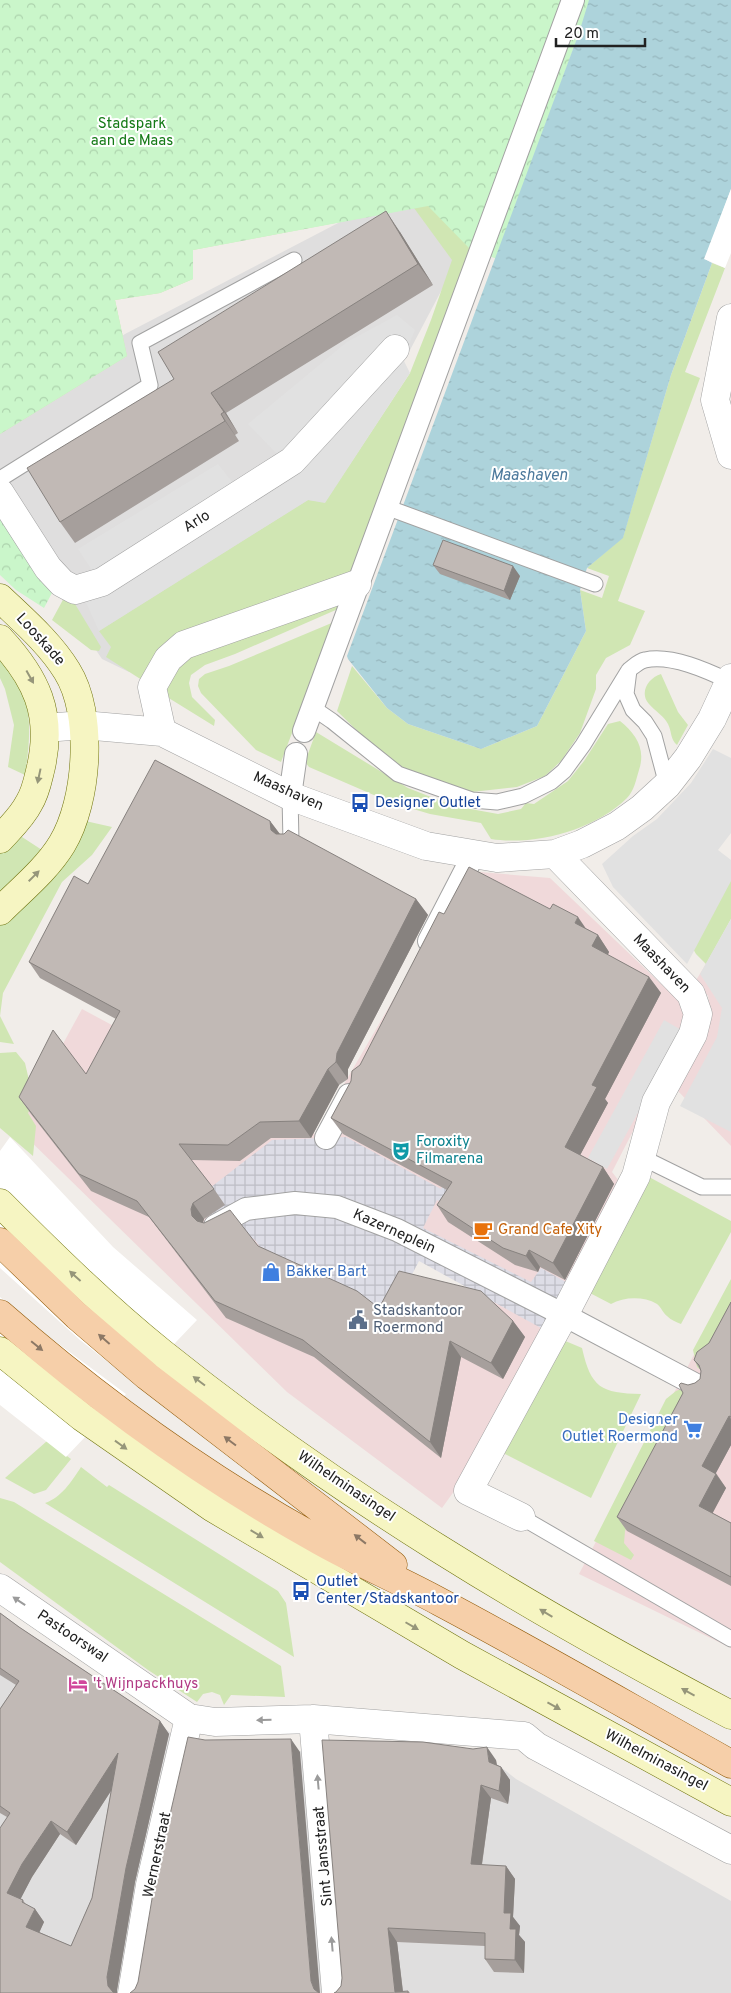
<svg xmlns="http://www.w3.org/2000/svg" width="731" height="1993" font-family="Overpass,sans-serif">
<style>
.residential{fill:#dfdede}
.commercial{fill:#f0d9da}
.grass{fill:#d0e6b3}
.park{fill:url(#park-crowns)}
.parking{fill:#e1e1e1}
.plaza{fill:url(#plaza-grid)}
.water{fill:url(#water-ripples)}
.pier{fill:#fff}
.lines{fill:none;stroke-linecap:round;stroke-linejoin:round}
.service-casing{stroke:#a2a2a2;stroke-width:17}
.pedestrian-casing{stroke:#a2a2a2;stroke-width:24}
.minor-casing{stroke:#a2a2a2;stroke-width:29}
.secondary-casing{stroke:#6f730d;stroke-width:29}
.primary-casing{stroke:#935c0b;stroke-width:29}
.service{stroke:#fff;stroke-width:15}
.pedestrian{stroke:#fff;stroke-width:22}
.minor{stroke:#fff;stroke-width:28}
.secondary{stroke:#f6f5c2;stroke-width:28}
.primary{stroke:#f6cfa9;stroke-width:28}
.wall{fill:#a69f9c;fill-rule:evenodd}
.shaded-wall{fill:#87827f}
.building{fill:#c1b9b5;stroke:#87827f;fill-rule:evenodd}
.oneway{fill:#96967a}
.oneway2{fill:#8c7865}
.oneway3{fill:#9b9b9b}
.labels{text-anchor:middle;dominant-baseline:central;stroke-width:4;stroke-linejoin:round;paint-order:stroke}
.park-label{font-size:15px;fill:#147a16;stroke:#fff}
.street-label{font-size:15px;fill:#212121;stroke:#fff}
.transit-label{font-size:15px;fill:#164399;stroke:#fff;text-anchor:start}
.culture-label{font-size:15px;fill:#0d838f;stroke:#fff;text-anchor:start}
.food-label{font-size:15px;fill:#c56008;stroke:#fff;text-anchor:start}
.shop-label{font-size:15px;fill:#366cbe;stroke:#fff;text-anchor:start}
.service-label{font-size:15px;fill:#4e5e75;stroke:#fff;text-anchor:start}
.hotel-label{font-size:15px;fill:#b23c85;stroke:#fff;text-anchor:start}
.water-label{font-size:16px;font-style:italic;fill:#4c799c;stroke:#fff}
</style>
<defs>
<pattern id="park-crowns" width="20" height="18" patternUnits="userSpaceOnUse" patternTransform="scale(1.25)"><rect width="20" height="18" fill="#caf6ca"/><path d="M2 6a3 3 0 1 1 6 0M12 15a3 3 0 1 1 6 0" fill="none" stroke="#add3ad"/></pattern>
<pattern id="plaza-grid" width="8" height="8" patternUnits="userSpaceOnUse" patternTransform="scale(1.25)"><rect width="8" height="8" fill="#dddde6"/><path d="M0 4h8M4 0v8" fill="none" stroke="#bdbdc5"/></pattern>
<pattern id="water-ripples" width="26" height="14" patternUnits="userSpaceOnUse" patternTransform="scale(1.25)"><rect width="26" height="14" fill="#add3db"/><path d="M2 4q2-2 4 0t4 0M15 11q2-2 4 0t4 0" fill="none" stroke="#95b5bc"/></pattern>
</defs>
<rect width="100%" height="100%" fill="#f1ede9"/>
<path class="residential" d="M 411,185 L 469,238 L 320,521 L 129,672 L 102,659 L 0,507 L 0,416 L 125,334 Z
M 0,1615 L 190,1746 L 492,1760 L 516,1779 L 731,1901 L 731,1993 L 0,1993 Z"/>
<path class="commercial" d="M 468,871 L 550,878 L 680,1002 L 687,1026 L 612,1172 L 623,1186 L 563,1303 L 291,1175 L 404,1282 L 556,1316 L 475,1462 L 442,1508 L 287,1392 L 17,1128 L 82,1009 L 315,1134 Z
M 731,922 L 731,1146 L 677,1090 L 711,1020 L 708,996 L 695,982 Z
M 731,1284 L 731,1648 L 579,1574 Z"/>
<path class="grass" d="M 0,99 L 503,159 L 355,568 L 343,581 L 182,639 L 145,682 L 106,657 L 111,647 L 99,631 L 308,500 L 325,502 L 410,373 L 431,320 L 452,260 L 414,208 L 193,250 L 193,279 L 160,293 L 115,300 L 127,356 L 0,434 Z
M 712,263 L 725,268 L 685,372 L 700,378 L 618,601 L 645,611 L 630,645 L 606,658 L 596,675 L 596,689 L 580,733 L 561,761 L 545,776 L 517,787 L 472,792 L 402,769 L 384,757 L 337,711 L 352,666 L 387,708 L 408,724 L 481,749 L 537,726 L 586,631 L 580,590 L 602,598 L 609,576 L 587,568 L 623,537 L 671,375 Z
M 65,596 L 72,599 L 101,647 L 99,651 L 91,650 L 52,620 Z
M 342,599 L 338,609 L 235,654 L 205,665 L 191,675 L 189,683 L 192,697 L 215,720 L 214,726 L 159,692 L 187,653 Z
M 334,622 L 281,762 L 256,750 L 201,693 L 198,686 L 199,679 L 205,674 L 229,666 Z
M 0,653 C 7,665 16,677 22,690 C 33,717 29,748 25,775 L 8,767 L 14,725 L 5,689 L 0,678 Z
M 661,674 L 678,712 L 688,725 L 677,745 C 670,739 672,732 668,724 C 664,716 655,711 649,704 C 639,693 648,678 661,674 Z
M 620,721 C 636,734 646,749 639,770 C 636,780 634,791 627,798 C 595,830 535,846 491,839 L 481,823 L 430,814 L 390,802 L 309,767 L 305,762 L 316,732 L 408,788 L 454,806 L 498,814 L 521,809 L 526,803 L 534,804 L 568,781 L 584,761 L 608,724 Z
M 81,820 L 112,827 L 92,855 L 62,882 L 3,993 L 0,1016 L 14,1044 L 0,1042 L 0,918 Z
M 19,835 L 42,850 L 0,893 L 0,850 Z
M 731,875 L 731,919 L 706,964 L 696,954 L 692,947 Z
M 16,1052 L 25,1063 L 34,1102 L 28,1113 L 36,1126 L 33,1156 L 0,1128 L 0,1053 Z
M 649,1177 L 731,1221 L 731,1232 L 681,1324 C 676,1322 671,1320 667,1316 C 663,1313 661,1307 657,1304 C 643,1296 624,1297 611,1304 L 588,1292 Z
M 731,1279 L 731,1331 L 703,1372 L 697,1367 L 693,1350 Z
M 563,1340 L 582,1348 C 591,1388 601,1393 641,1394 L 591,1498 L 503,1453 Z
M 684,1388 L 694,1390 L 625,1531 L 624,1543 L 634,1555 L 631,1560 L 594,1541 L 666,1399 L 676,1391 Z
M 47,1441 L 71,1459 L 46,1490 L 34,1494 L 5,1478 Z
M 81,1467 L 107,1487 L 109,1485 L 278,1591 L 286,1603 L 294,1657 L 45,1503 C 61,1498 72,1481 81,1467 Z
M 0,1498 L 14,1502 L 281,1666 L 285,1697 L 231,1695 L 224,1705 L 220,1695 L 212,1692 L 203,1694 L 197,1702 L 148,1670 L 0,1562 Z"/>
<path class="park" d="M 0,0 L 591,0 L 497,259 L 470,249 L 428,206 L 193,250 L 193,279 L 160,293 L 115,300 L 127,356 L 0,434 Z
M 0,513 L 44,585 L 53,591 L 44,608 L 16,590 L 0,575 Z"/>
<path class="parking" d="M 397,315 L 415,330 L 403,359 L 410,373 L 325,503 L 308,500 L 99,631 L 84,598 L 103,587 L 78,549 L 218,464 L 233,483 L 277,454 L 248,424 L 347,342 Z
M 713,749 L 731,758 L 731,833 L 718,850 L 731,860 L 731,881 L 687,964 L 613,887 L 602,864 L 633,836 L 657,819 L 691,783 Z
M 731,919 L 731,1132 L 680,1106 L 717,1037 L 722,1008 L 700,974 Z
M 664,1020 L 683,1031 L 607,1169 L 588,1158 Z"/>
<path class="plaza" d="M 346,1137 L 441,1189 L 452,1168 L 454,1209 L 437,1200 L 423,1228 L 531,1282 L 541,1268 L 566,1282 L 541,1328 L 419,1261 L 391,1315 L 271,1261 L 254,1239 L 237,1250 L 197,1198 L 272,1140 Z"/>
<path class="water" d="M 589,0 L 731,0 L 731,189 L 705,259 L 712,263 L 671,375 L 623,538 L 587,568 L 580,590 L 586,631 L 537,726 L 481,749 L 408,724 L 387,708 L 348,659 L 347,656 L 579,33 Z"/>
<path class="pier" d="M 731,189 L 731,253 L 725,268 L 704,259 Z
M 10,1137 L 113,1247 L 197,1320 L 136,1384 L 80,1340 L 0,1268 L 0,1151 Z
M 0,1297 L 44,1333 L 126,1394 L 66,1457 L 0,1405 Z"/>
<g class="lines">
<g class="service-casing">
<path id="service" d="M 0,479 L 150,385 L 140,343 L 294,260
M 386,507 L 595,584
M 313,708 L 332,721 L 398,774 L 472,800 L 497,802 L 523,796 L 551,782 L 564,771 L 583,745 L 629,670
M 667,785 L 654,736 L 645,722 L 633,710 L 626,694 L 629,670 C 633,667 639,661 645,660 C 671,654 708,671 731,682
M 290,796 L 291,842
M 641,1157 L 702,1187 L 731,1187
M 521,1517 L 731,1639"/>
</g>
<g class="pedestrian-casing">
<path id="pedestrian" d="M 304,731 L 573,0
M 290,796 L 296,754
M 429,941 L 474,854
M 326,1138 L 349,1095
M 215,1226 L 246,1209 L 295,1203 L 337,1207 L 397,1230 L 564,1315 L 698,1386"/>
</g>
<g class="minor-casing">
<path id="minor" d="M 731,318 L 715,400 L 731,455
M 0,493 L 48,568 L 62,583 L 75,590 L 102,582 L 292,461 L 395,349
M 45,728 L 83,725 L 162,732 L 290,796 L 426,846 L 497,858 L 555,854 L 582,844 L 617,826 L 642,808 L 667,785 L 688,758 L 712,719 L 731,678
M 162,732 L 152,687 L 168,659 L 184,645 L 357,584
M 521,1517 L 468,1491 L 564,1315 L 636,1176 L 656,1102 L 693,1034 L 698,1014 L 691,994 L 555,854
M 0,1588 L 189,1718 L 215,1722 L 313,1719 L 524,1736 L 536,1746 L 731,1850
M 313,1719 L 336,1993
M 132,1993 L 150,1885 L 189,1718"/>
</g>
<g class="secondary-casing">
<path id="secondary" d="M 0,598 C 23,620 50,643 67,671 C 94,714 88,801 62,844 C 47,869 21,890 0,911
M 0,639 C 36,678 53,713 41,767 C 38,779 36,792 29,803 C 22,817 10,828 0,839
M 0,1203 C 52,1255 105,1307 162,1353 C 337,1494 532,1611 731,1715
M 0,1351 L 82,1417 L 213,1508 L 462,1655 L 731,1802"/>
</g>
<g class="primary-casing">
<path id="primary" d="M 0,1242 L 77,1316 L 147,1376 L 393,1565
M 0,1314 C 96,1398 202,1475 313,1537 C 354,1561 398,1579 440,1602 C 538,1654 634,1710 731,1764"/>
</g>
<use href="#service" class="service"/>
<use href="#pedestrian" class="pedestrian"/>
<use href="#minor" class="minor"/>
<use href="#secondary" class="secondary"/>
<use href="#primary" class="primary"/>
</g>
<path class="wall" d="M 400,232 L 433,285 L 226,413 L 238,433 L 235,435 L 239,441 L 75,543 L 60,522 L 174,379 Z
M 433,565 L 520,576 L 510,600 L 440,574 Z
M 270,821 L 280,834 L 416,899 L 428,915 L 348,1069 L 348,1079 L 339,1085 L 311,1138 L 271,1138 L 240,1161 L 191,1160 L 214,1189 L 225,1205 L 204,1219 L 203,1223 L 258,1246 L 379,1308 L 513,1321 L 525,1337 L 503,1379 L 461,1357 L 441,1458 L 314,1357 L 226,1318 L 149,1217 L 91,1191 L 31,1114 L 19,1097 L 86,1074 L 116,1019 L 40,978 L 29,962 L 88,884 Z
M 444,914 L 587,929 L 598,935 L 609,952 L 608,955 L 649,977 L 661,993 L 605,1099 L 608,1103 L 580,1155 L 603,1167 L 614,1184 L 565,1280 L 540,1267 L 538,1272 L 515,1265 L 448,1222 L 437,1205 L 447,1190 L 343,1134 L 331,1118 Z
M 731,1302 L 731,1445 L 716,1473 L 726,1488 L 712,1513 L 731,1523 L 731,1586 L 627,1531 L 617,1517 L 688,1385 L 695,1383 L 700,1379 L 701,1371 L 694,1360 L 709,1343 Z
M 0,1613 L 19,1627 L 160,1721 L 169,1734 L 135,1882 L 117,1990 L 0,1993 L 7,1817 L 0,1813 L 0,1709 L 16,1685 L 0,1675 ZM 111,1791 L 92,1898 L 71,1946 L 39,1932 L 44,1922 L 35,1909 L 26,1905 L 23,1900 L 20,1899 L 32,1877 L 60,1834 L 76,1845 Z
M 496,1760 L 497,1765 L 501,1767 L 510,1780 L 510,1790 L 508,1804 L 491,1798 L 482,1865 L 506,1866 L 515,1879 L 513,1917 L 520,1926 L 519,1935 L 525,1942 L 524,1973 L 494,1972 L 485,1959 L 485,1946 L 397,1942 L 403,1991 L 408,1991 L 410,1993 L 334,1993 L 336,1992 L 341,1986 Z"/>
<path class="shaded-wall" d="M 386,211 L 400,232 L 433,285 L 418,264 Z
M 211,393 L 226,413 L 238,433 L 224,412 Z
M 221,414 L 239,441 L 225,421 Z
M 513,566 L 520,576 L 510,600 L 504,591 Z
M 270,821 L 282,837 L 283,846 L 271,830 Z
M 416,899 L 428,915 L 348,1069 L 348,1079 L 336,1062 L 337,1053 Z
M 578,917 L 589,933 L 575,923 Z
M 598,935 L 609,952 L 603,963 L 592,946 Z
M 649,977 L 661,993 L 605,1099 L 608,1103 L 576,1163 L 565,1147 L 592,1085 Z
M 328,1069 L 339,1085 L 311,1138 L 299,1121 Z
M 603,1167 L 614,1184 L 565,1280 L 553,1263 Z
M 193,1203 L 204,1219 L 202,1225 L 192,1216 L 191,1209 Z
M 529,1250 L 540,1267 L 538,1272 L 526,1256 Z
M 513,1321 L 525,1337 L 503,1379 L 491,1363 Z
M 450,1341 L 461,1357 L 441,1458 L 430,1442 Z
M 729,1416 L 731,1419 L 731,1445 L 712,1480 L 702,1466 Z
M 716,1474 L 726,1488 L 709,1520 L 699,1506 Z
M 160,1721 L 169,1734 L 135,1882 L 117,1990 L 117,1993 L 113,1993 L 108,1986 L 107,1977 L 126,1868 Z
M 291,1739 L 300,1752 L 320,1993 L 317,1993 L 314,1989 L 311,1981 Z
M 487,1747 L 496,1760 L 498,1775 L 489,1762 Z
M 118,1753 L 127,1766 L 76,1845 L 67,1832 Z
M 501,1767 L 510,1780 L 510,1790 L 508,1804 L 499,1791 Z
M 481,1785 L 491,1798 L 480,1877 L 471,1864 Z
M 51,1821 L 60,1834 L 32,1877 L 17,1906 L 7,1893 L 22,1864 Z
M 506,1866 L 515,1879 L 513,1917 L 520,1926 L 519,1935 L 525,1942 L 524,1973 L 515,1960 L 510,1929 L 504,1913 Z
M 35,1909 L 44,1922 L 36,1940 L 26,1927 Z
M 388,1928 L 397,1942 L 403,1993 L 395,1992 Z"/>
<path class="building" d="M 386,211 L 418,264 L 211,393 L 224,412 L 221,414 L 225,421 L 60,522 L 27,468 L 174,379 L 158,352 Z
M 443,540 L 513,566 L 504,591 L 433,565 Z
M 155,760 L 270,821 L 271,830 L 276,834 L 284,834 L 288,830 L 416,899 L 337,1053 L 336,1062 L 328,1069 L 299,1121 L 260,1122 L 228,1145 L 179,1144 L 214,1189 L 193,1203 L 191,1209 L 192,1216 L 197,1221 L 204,1223 L 230,1210 L 258,1246 L 357,1291 L 379,1308 L 399,1271 L 481,1291 L 513,1321 L 491,1363 L 450,1341 L 430,1442 L 303,1340 L 215,1301 L 137,1201 L 79,1174 L 19,1097 L 53,1030 L 86,1074 L 120,1011 L 29,962 L 74,876 L 88,884 Z
M 469,867 L 550,909 L 553,904 L 578,917 L 575,923 L 598,935 L 592,946 L 649,977 L 592,1085 L 597,1087 L 565,1147 L 603,1167 L 553,1263 L 529,1250 L 526,1256 L 503,1248 L 437,1205 L 452,1182 L 331,1118 L 351,1081 L 352,1071 L 360,1065 L 439,912 L 444,914 Z
M 731,1302 L 731,1417 L 729,1416 L 702,1466 L 716,1474 L 699,1506 L 731,1523 L 731,1577 L 617,1517 L 683,1393 L 679,1385 L 681,1383 L 688,1385 L 695,1383 L 700,1379 L 701,1371 L 699,1365 L 694,1360 L 697,1352 L 709,1343 Z
M 0,1613 L 19,1627 L 160,1721 L 126,1868 L 107,1977 L 108,1986 L 113,1992 L 115,1993 L 0,1993 L 0,1828 L 10,1813 L 0,1806 L 0,1709 L 19,1681 L 0,1668 ZM 118,1753 L 92,1898 L 71,1946 L 26,1927 L 35,1909 L 22,1902 L 23,1900 L 7,1893 L 22,1864 L 51,1821 L 67,1832 Z
M 188,1737 L 205,1740 L 291,1739 L 311,1981 L 314,1989 L 319,1993 L 130,1993 L 135,1989 L 138,1982 L 156,1875 Z
M 322,1740 L 423,1742 L 473,1749 L 487,1747 L 489,1762 L 501,1767 L 501,1776 L 499,1791 L 481,1785 L 471,1864 L 506,1866 L 504,1913 L 511,1913 L 510,1929 L 516,1929 L 515,1960 L 485,1959 L 485,1933 L 388,1928 L 395,1992 L 408,1991 L 408,1993 L 334,1993 L 336,1992 L 341,1986 L 342,1978 Z"/>
<defs><path id="oneway-solid" d="M-6-.8H1V-3.2L6.5 0L1 3.2V.8H-6Z" transform="scale(1.25)"/></defs>
<g class="oneway">
<use href="#oneway-solid" transform="translate(30 677) rotate(61)"/>
<use href="#oneway-solid" transform="translate(39 776) rotate(102)"/>
<use href="#oneway-solid" transform="translate(34 876) rotate(-45)"/>
<use href="#oneway-solid" transform="translate(75 1276) rotate(-138)"/>
<use href="#oneway-solid" transform="translate(199 1381) rotate(-143)"/>
<use href="#oneway-solid" transform="translate(121 1445) rotate(36)"/>
<use href="#oneway-solid" transform="translate(257 1534) rotate(31)"/>
<use href="#oneway-solid" transform="translate(546 1613) rotate(-149)"/>
<use href="#oneway-solid" transform="translate(412 1626) rotate(30)"/>
<use href="#oneway-solid" transform="translate(688 1692) rotate(-151)"/>
<use href="#oneway-solid" transform="translate(554 1706) rotate(29)"/>
</g>
<g class="oneway2">
<use href="#oneway-solid" transform="translate(104 1339) rotate(-139)"/>
<use href="#oneway-solid" transform="translate(37 1346) rotate(39)"/>
<use href="#oneway-solid" transform="translate(230 1441) rotate(-143)"/>
<use href="#oneway-solid" transform="translate(360 1539) rotate(-142)"/>
</g>
<g class="oneway3">
<use href="#oneway-solid" transform="translate(19 1601) rotate(-146)"/>
<use href="#oneway-solid" transform="translate(264 1720) rotate(178)"/>
<use href="#oneway-solid" transform="translate(318 1782) rotate(-95)"/>
<use href="#oneway-solid" transform="translate(332 1944) rotate(-95)"/>
</g>
<defs>
<g id="bus-bare" transform="scale(1.5)"><path d="M-5-6H5V4H4V6H2V4H-2V6H-4V4H-5ZM-3.5-4V0h7V-4ZM-3.5 1.2v1.5H-2V1.2ZM2 1.2v1.5H3.5V1.2Z" fill="#1a4fb4" stroke="#fff" stroke-width="2.5" paint-order="stroke"/></g>
<g id="theatre-bare" transform="scale(1.5)"><path d="M-5-5.5Q0-4 5-5.5V0Q5 5 0 6Q-5 5-5 0ZM-3.3-2.5H-1v1.5H-3.3ZM1-2.5H3.3v1.5H1ZM-2.8 1Q0 5.5 2.8 1Z" fill="#0f9aa8" stroke="#fff" stroke-width="2.5" paint-order="stroke"/></g>
<g id="cafe-bare" transform="scale(1.5)"><path d="M-5.5-4.5H6V0H3Q3 3.5 0 3.5H-2.5Q-5.5 3.5-5.5 0ZM3-3.2v2h1.7v-2ZM-6 4.5H4V6H-6Z" fill="#e8710a" stroke="#fff" stroke-width="2.5" paint-order="stroke"/></g>
<g id="shop-bare" transform="scale(1.5)"><path d="M-5-2.5h2.3a2.7 3.5 0 0 1 5.4 0H5L5.5 6h-11ZM-1.5-2.5h3a1.5 2.3 0 0 0-3 0Z" fill="#3f7fe0" stroke="#fff" stroke-width="2.5" paint-order="stroke"/></g>
<g id="civic-bare" transform="scale(1.5)"><path d="M-.6-6.5H3V-4.5H.6V-3L4-1V1h2V6H-6V1h2V-1L-.6-3ZM-1.2 2.5V6h2.4V2.5Z" fill="#5c6f8a" stroke="#fff" stroke-width="2.5" paint-order="stroke"/></g>
<g id="supermarket-bare" transform="scale(1.5)"><path d="M-6-5.5h2.5l.6 2H6L4.5 2H-2.5L-4.4-4H-6ZM-1.5 3.2a1.3 1.3 0 1 0 .1 0ZM3 3.2a1.3 1.3 0 1 0 .1 0Z" fill="#3f7fe0" stroke="#fff" stroke-width="2.5" paint-order="stroke"/></g>
<g id="hotel-bare" transform="scale(1.5)"><path d="M-6-4.5h1.5V1H6V5H4.5V3h-9V5H-6ZM-4 0a1.8 1.8 0 1 1 3.6 0ZM.5 0V-2.5h3Q6-2.5 6 0Z" fill="#d1479c" stroke="#fff" stroke-width="2.5" paint-order="stroke"/></g>
</defs>
<g fill-rule="evenodd">
<use href="#bus-bare" x="360" y="803"/>
<use href="#theatre-bare" x="401" y="1151"/>
<use href="#cafe-bare" x="483" y="1230"/>
<use href="#shop-bare" x="271" y="1272"/>
<use href="#civic-bare" x="358" y="1320"/>
<use href="#supermarket-bare" x="693" y="1429"/>
<use href="#bus-bare" x="301" y="1591"/>
<use href="#hotel-bare" x="78" y="1684"/>
</g>
<g class="labels">
<g class="park-label">
<text x="132" y="124">Stadspark<tspan x="132" dy="17">aan de Maas</tspan></text>
</g>
<g class="street-label">
<text transform="translate(197 522) rotate(-32)">Arlo</text>
<text transform="translate(40 640) rotate(48)">Looskade</text>
<text transform="translate(288 792) rotate(24)">Maashaven</text>
<text transform="translate(661 964) rotate(46)">Maashaven</text>
<text transform="translate(394 1232) rotate(24)">Kazerneplein</text>
<text transform="translate(346 1487) rotate(34)">Wilhelminasingel</text>
<text transform="translate(72 1637) rotate(34)">Pastoorswal</text>
<text transform="translate(656 1761) rotate(28)">Wilhelminasingel</text>
<text transform="translate(158 1855) rotate(-78)">Wernerstraat</text>
<text transform="translate(324 1856) rotate(-95)">Sint Jansstraat</text>
</g>
<g class="transit-label">
<text x="375" y="803">Designer Outlet</text>
<text x="316" y="1582">Outlet<tspan x="316" dy="17">Center/Stadskantoor</tspan></text>
</g>
<g class="culture-label">
<text x="416" y="1142">Foroxity<tspan x="416" dy="17">Filmarena</tspan></text>
</g>
<g class="food-label">
<text x="498" y="1230">Grand Cafe Xity</text>
</g>
<g class="shop-label">
<text x="286" y="1272">Bakker Bart</text>
<text x="678" y="1420" text-anchor="end">Designer<tspan x="678" dy="17">Outlet Roermond</tspan></text>
</g>
<g class="service-label">
<text x="373" y="1311">Stadskantoor<tspan x="373" dy="17">Roermond</tspan></text>
</g>
<g class="hotel-label">
<text x="93" y="1684">'t Wijnpackhuys</text>
</g>
<g class="water-label">
<text x="529" y="476">Maashaven</text>
</g>
</g>
<path d="M556 38v8h89v-8" fill="none" stroke="#212121" stroke-width="2.5"/>
<text x="564" y="38" font-size="15" fill="#212121" stroke="#ffffff" stroke-width="4" paint-order="stroke">20 m</text>
</svg>
